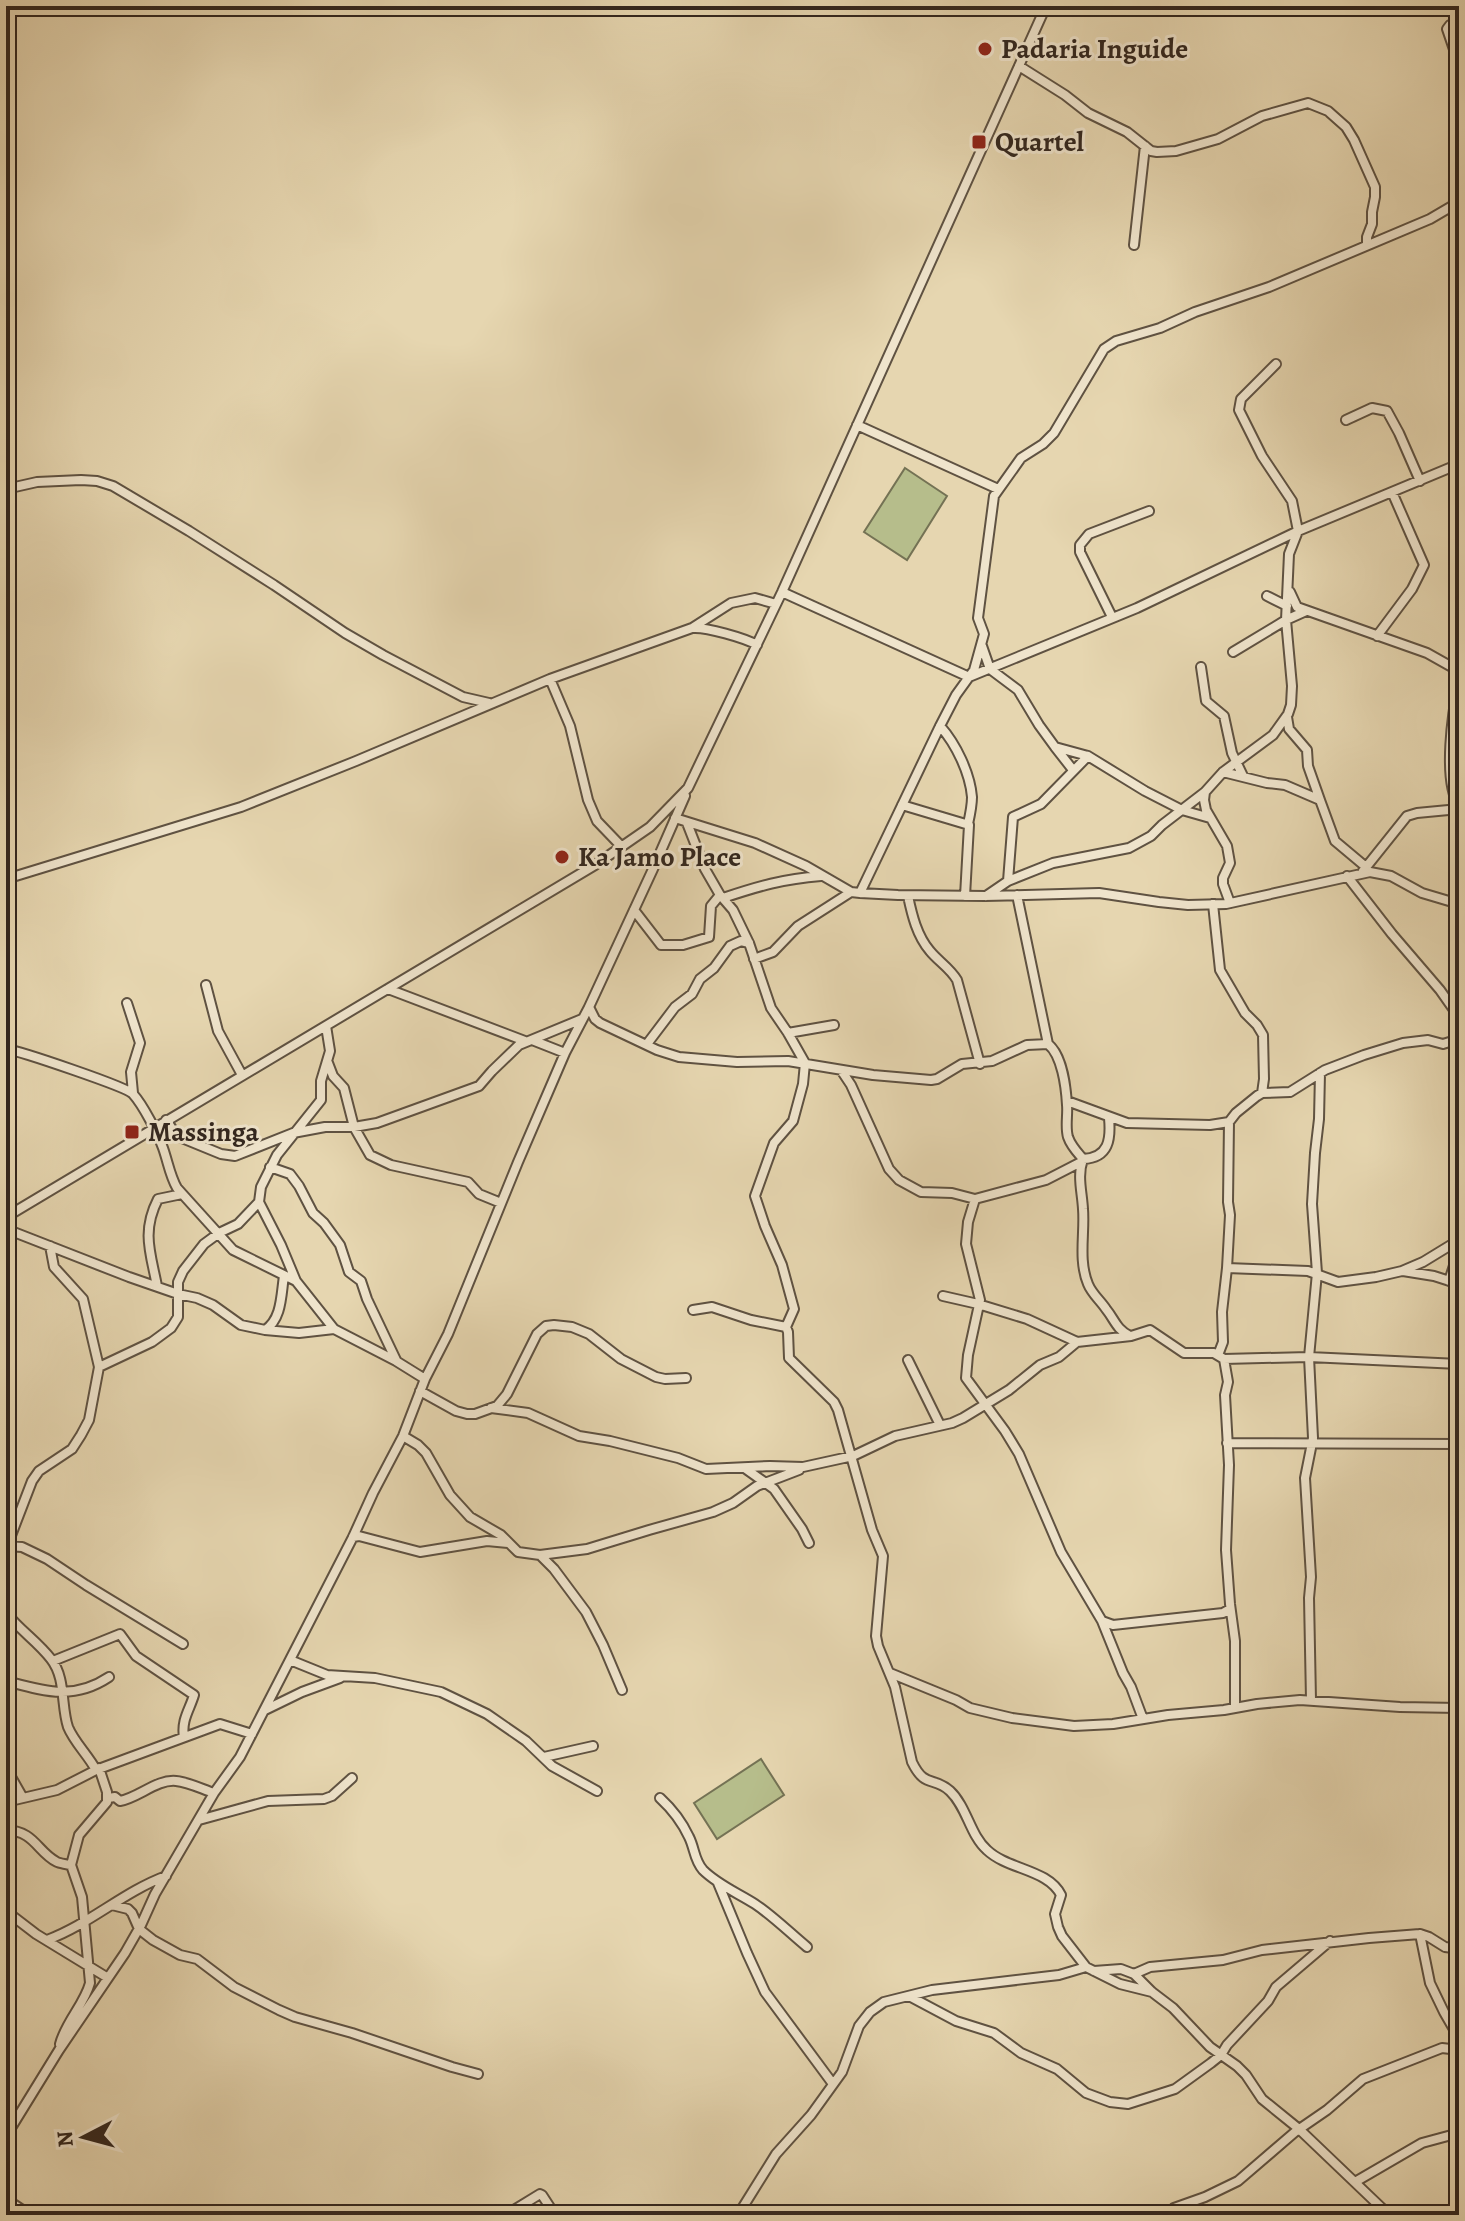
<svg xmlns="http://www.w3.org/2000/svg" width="1465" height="2221" font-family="Alegreya,serif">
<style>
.green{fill:#b6bd8b;stroke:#747254;stroke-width:2}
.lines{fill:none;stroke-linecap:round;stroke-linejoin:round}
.minor-casing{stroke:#5f5242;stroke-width:12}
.minor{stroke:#efe4cc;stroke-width:8}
.poi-dot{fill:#8f2418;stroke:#efe4cc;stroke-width:3}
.labels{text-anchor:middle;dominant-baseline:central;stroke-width:6;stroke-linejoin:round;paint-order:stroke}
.poi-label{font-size:28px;font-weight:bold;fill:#32261e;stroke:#efe4cc;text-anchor:start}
</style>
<rect width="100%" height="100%" fill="#e6d6b0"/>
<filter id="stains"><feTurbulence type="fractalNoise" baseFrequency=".0025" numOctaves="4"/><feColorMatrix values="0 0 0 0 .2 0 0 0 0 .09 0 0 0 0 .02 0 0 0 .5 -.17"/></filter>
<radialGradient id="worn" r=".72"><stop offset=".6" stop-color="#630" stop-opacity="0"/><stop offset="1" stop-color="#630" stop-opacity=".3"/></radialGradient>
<path class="green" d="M 905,468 L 947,496 L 907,560 L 864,532 Z
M 761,1759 L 784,1795 L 717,1839 L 694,1803 Z"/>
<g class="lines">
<g class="minor-casing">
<path id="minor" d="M 1459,23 L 1450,25 L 1447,29 L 1459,64
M 1019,66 L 1065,95 L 1088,113 L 1127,132 L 1151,151 L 1157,152 L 1176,151 L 1218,139 L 1262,116 L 1308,103 L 1328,111 L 1346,127 L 1354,140 L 1375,187 L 1375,197 L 1372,212 L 1372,224 L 1367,237 L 1367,244
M 1134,245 L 1145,146
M 1346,420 L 1372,408 L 1387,411 L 1399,433 L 1420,481
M 857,425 L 998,489
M 6,489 L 37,482 L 81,480 L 97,481 L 113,486 L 189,531 L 274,585 L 345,633 L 383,655 L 463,697 L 489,703
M 782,592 L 969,677 L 1137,608 L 1298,531 L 1459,464
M 1290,592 L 1297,607 L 1427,653 L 1459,671
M 1267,596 L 1287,606
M 1112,617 L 1080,552 L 1080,545 L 1089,534 L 1149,511
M 693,628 C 706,627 745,638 757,645
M 1377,636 L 1412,589 L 1424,565 L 1392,492
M 982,646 L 990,669 L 1018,690 L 1039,725 L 1055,747 L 1088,756 L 1145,791 L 1182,810 L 1210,818
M 1233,652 L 1286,620 L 1306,611
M 1201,667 L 1206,701 L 1224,716 L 1232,753 L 1243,776
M 550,679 L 570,726 L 588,800 L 597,821 L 621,846
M 1459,680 C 1453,710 1442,780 1459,806
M 1287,717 L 1289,729 L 1307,750 L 1308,766 L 1320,800
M 940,726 C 956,744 970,773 972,797 C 972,806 970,815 968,824
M 1055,747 L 1073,770
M 1223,772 L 1267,783 L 1285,785 L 1320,800 L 1335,841 L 1366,867
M 902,805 L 969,825 L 965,896
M 675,818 L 755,843 L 806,866 L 851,892 L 860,893 L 898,895 L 985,896 L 1099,893 L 1159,902 L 1188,905 L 1226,904 L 1370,872 L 1391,876 L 1422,893 L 1459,904
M 687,823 L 705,869 L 720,895 L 733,910 L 749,943 L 771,1008 L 788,1033 L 805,1063 L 803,1084 L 793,1121 L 774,1143 L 755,1196 L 765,1226 L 782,1265 L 794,1309 L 786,1327
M 1363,871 L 1407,816 L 1417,813 L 1459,809
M 1347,876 L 1392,934 L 1440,990 L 1459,1017
M 6,879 L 241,807 L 356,761 L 550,679 L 692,628 L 731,603 L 755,598 L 776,604
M 1008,881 L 1053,863 L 1129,848 L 1151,836 L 1162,825 L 1205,792
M 860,893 L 940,726 L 956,695 L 974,670 L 984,634 L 978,618 L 994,496 L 1021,458 L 1043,444 L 1054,433 L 1104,349 L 1116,341 L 1160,328 L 1195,312 L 1269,287 L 1430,219 L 1459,202
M 1017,895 L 1048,1044 C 1062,1055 1066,1087 1067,1105 C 1068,1115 1065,1127 1068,1137 C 1071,1146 1077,1152 1083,1159 C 1077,1176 1082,1191 1083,1209 C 1085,1233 1078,1260 1088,1284 C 1092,1294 1100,1300 1106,1309 C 1115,1320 1116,1329 1130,1336
M 908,896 C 912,915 917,936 930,951 C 938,961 950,968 957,980 L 980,1064
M 986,896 L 1008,881 L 1013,817 L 1041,804 L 1088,756
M 723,898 C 759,886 783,879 821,876
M 1230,903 L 1223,884 L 1223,878 L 1230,863 L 1227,846 L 1206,810 L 1204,800 L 1205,792 L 1223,772 L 1273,735 L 1288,714 L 1291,705 L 1292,686 L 1286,620 L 1289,554 L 1298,531 L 1292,501 L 1262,456 L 1239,410 L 1241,399 L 1276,364
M 1213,904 L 1220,970 L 1245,1013 L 1257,1025 L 1263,1035 L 1264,1079 L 1262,1093
M 634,910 L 661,945 L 683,945 L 709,937 L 711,906 L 720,895
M 754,959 L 773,952 L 798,926 L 851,892
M 206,985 L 218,1031 L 242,1075
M 388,989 L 525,1041
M 127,1003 L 140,1043 L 131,1072 L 133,1093
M 589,1007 L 595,1019 L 600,1023 L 657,1050 L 679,1057 L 737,1062 L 788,1061 L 873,1075 L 931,1080 L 937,1079 L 962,1064 L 992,1061 L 1027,1045 L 1048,1044
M 326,1026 L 330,1051 L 321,1081 L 321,1100 L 277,1155 L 261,1187 L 259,1202 L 281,1245 L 296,1281 L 334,1329 L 396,1361 L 425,1379
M 788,1033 L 834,1025
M 532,1040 L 565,1053
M 647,1044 L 675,1007 L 692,994 L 700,979 L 714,968 L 730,946 L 741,941 L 749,943
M 6,1049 C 20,1051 127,1087 133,1094 C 143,1105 158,1134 163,1148 C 168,1162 170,1176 177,1188 L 233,1250 L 296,1281
M 328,1063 L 333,1076 L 344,1088 L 354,1127 L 370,1155 L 391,1165 L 468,1182 L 479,1194 L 501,1203
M 841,1070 L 851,1085 L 889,1169 L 899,1180 L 921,1192 L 952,1193 L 975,1199 L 1046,1180 L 1081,1162
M 1067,1101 L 1127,1123 L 1210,1125 L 1229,1122 L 1236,1113 L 1257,1096 L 1262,1093 L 1290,1092 L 1325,1070 L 1364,1055 L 1403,1043 L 1428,1040 L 1443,1044 L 1459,1039
M 166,1120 L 177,1136 L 221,1154 L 235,1156 L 293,1133 L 325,1127 L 354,1127 L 377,1123 L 479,1086 L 492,1071 L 519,1045 L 582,1019
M 1083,1159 C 1109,1158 1111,1139 1109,1118
M 270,1167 L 290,1174 L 299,1186 L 313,1213 L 324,1223 L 340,1245 L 349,1272 L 361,1281 L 367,1299 L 396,1360
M 975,1199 L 968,1222 L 966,1244 L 980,1300 L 968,1355 L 966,1378 L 1005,1431 L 1019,1454 L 1061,1552 L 1102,1621 L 1113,1625 L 1223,1613 L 1230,1609
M 6,1217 L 595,865 L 650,827 L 688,788 L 782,592 L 1046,6
M 6,1229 L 129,1277 L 178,1294 L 197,1298 L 213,1305 L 241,1325 L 265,1330 C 282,1319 281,1295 284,1276
M 1227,1268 L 1230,1215 L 1228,1202 L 1229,1122
M 1403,1271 L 1434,1276 L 1459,1284
M 1449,1281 L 1459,1250
M 157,1286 C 151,1254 141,1232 158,1199 L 182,1194
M 943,1296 L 978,1304 L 1027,1319 L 1077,1342
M 693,1310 L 712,1307 L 751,1320 L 786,1327 L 788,1332 L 789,1358 L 834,1402 L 838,1410 L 872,1530 L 883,1556 L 876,1636 L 878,1646 L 895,1687 L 912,1762 C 925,1789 934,1776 950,1791 C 967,1807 970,1835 987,1850 C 1008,1870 1048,1869 1061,1895 L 1055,1914 L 1058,1927 L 1062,1936 L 1086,1967 L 1120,1984 L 1152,1992
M 265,1330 L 299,1333 L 334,1329
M 1218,1355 L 1223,1342 L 1222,1312 L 1227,1268 L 1308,1271 L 1338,1282 L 1376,1277 L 1402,1271 L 1423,1262 L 1459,1240
M 1224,1359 L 1309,1357 L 1459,1364
M 908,1360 L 940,1425
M 99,1367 L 152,1342 L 171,1328 L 178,1317 L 178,1282 L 183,1271 L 204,1244 L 219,1233 L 238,1224 L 259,1202
M 420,1391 L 456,1411 L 467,1414 L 475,1414 L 497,1406 L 507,1394 L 537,1334 L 546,1326 L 554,1325 L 572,1327 L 589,1334 L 621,1359 L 656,1377 L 665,1379 L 686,1378
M 491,1408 L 528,1413 L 579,1436 L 610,1441 L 678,1458 L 706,1469 L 770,1466 L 803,1467 L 853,1456 L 895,1436 L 952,1423 L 963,1418 L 1009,1390 L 1040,1365 L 1059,1357 L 1077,1342 L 1131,1336 L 1150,1330 L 1184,1353 L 1214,1353 L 1224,1359 L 1228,1382 L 1225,1395 L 1229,1465 L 1226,1550 L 1230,1604 L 1235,1641 L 1235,1708
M 403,1436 L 418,1445 L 426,1453 L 450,1495 L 470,1517 L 501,1535 L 518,1552 L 540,1555 L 554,1569 L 586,1612 L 603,1645 L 622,1690
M 1227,1443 L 1459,1444
M 746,1469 L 774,1489 L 802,1529 L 809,1543
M 353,1537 L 359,1536 L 420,1552 L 487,1541 L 508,1543
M 6,1546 L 22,1547 L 47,1559 L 86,1585 L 183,1644
M 7,1546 L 32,1481 L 39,1471 L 72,1449 L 81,1435 L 89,1420 L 99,1367 L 83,1299 L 54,1267 L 50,1246
M 540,1555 L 587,1549 L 649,1530 L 713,1512 L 733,1503 L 757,1486 L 799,1470
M 7,1614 C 21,1631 38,1642 51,1659 C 66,1678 61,1706 68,1727 C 74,1742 88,1755 96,1770
M 1102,1621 L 1123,1673 L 1131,1687 L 1143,1719
M 290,1660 L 327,1675 L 375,1678 L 441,1692 L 487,1714 L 526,1741 L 552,1766 L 597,1791
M 53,1661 L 120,1634 L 136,1656 L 194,1695 C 190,1709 181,1720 184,1737
M 890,1673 L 956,1700 L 970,1708 L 1012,1718 L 1074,1726 L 1113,1724 L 1168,1715 L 1224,1710 L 1257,1704 L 1300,1700 L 1400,1707 L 1459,1708
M 6,1681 C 44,1691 73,1701 109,1677
M 1311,1700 L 1309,1598 L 1311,1577 L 1305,1478 L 1313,1438 L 1309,1357 L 1317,1273 L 1312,1204 L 1315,1153 L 1319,1119 L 1320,1073
M 265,1710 L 302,1692 L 340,1678
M 544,1757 L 593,1746
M 6,1768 L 23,1798
M 108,1798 L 115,1797 L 120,1801 C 138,1798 157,1779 176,1781 C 188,1782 202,1789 214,1793
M 660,1798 C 672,1809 682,1822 689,1837 C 695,1849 694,1860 703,1870 C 718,1885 738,1893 755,1904 C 773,1916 790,1933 807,1947
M 6,1802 L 57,1790 L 96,1770 L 220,1724 L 252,1734
M 199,1820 L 268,1801 L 324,1799 L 332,1796 L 352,1778
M 6,1830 C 35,1831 37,1852 57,1862 C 59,1863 69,1865 71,1865
M 718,1883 L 747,1953 L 765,1992 L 833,2084
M 112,1905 L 128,1909 L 132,1913 L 139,1929 L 153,1940 L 180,1955 L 197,1959 L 234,1987 L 279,2010 L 295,2017 L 352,2033 L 452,2067 L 478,2074
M 6,1911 L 36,1934 L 108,1978
M 1420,1934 L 1430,1983 L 1444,2012 L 1459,2038
M 47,1940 C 90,1924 123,1892 166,1876
M 1094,1971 L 1121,1969 L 1134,1974 L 1152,1992 L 1173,2008 L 1210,2047 L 1237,2066 L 1246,2075 L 1262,2099 L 1299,2129 L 1389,2215
M 1134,1974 L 1150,1967 L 1223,1960 L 1262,1950 L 1369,1938 L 1420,1934 L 1429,1937 L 1445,1947 L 1453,1948 L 1459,1943
M 909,1996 L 956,2021 L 994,2033 L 1021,2053 L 1057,2069 L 1086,2093 L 1110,2102 L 1128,2104 L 1175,2089 L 1211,2063 L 1221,2055 L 1227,2045 L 1268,2001 L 1276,1987 L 1330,1941
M 60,2044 C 66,2021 84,2005 90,1983 L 82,1897 L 71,1865 L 79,1835 L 107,1802 L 107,1792 L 99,1768
M 6,2136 L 59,2050 L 125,1953 L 141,1925 L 155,1894 L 214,1793 L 240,1757 L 353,1537 L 373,1493 L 403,1436 L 425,1379 L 448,1334 L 518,1162 L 565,1053 L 589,1007 L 653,869 L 685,796
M 1355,2182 L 1422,2143 L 1459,2133
M 6,2199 L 30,2215
M 503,2215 L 509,2213 L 540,2194 L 542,2195 L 555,2215
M 738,2215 L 776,2154 L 811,2115 L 842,2072 L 859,2026 L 870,2012 L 884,2002 L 932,1990 L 1059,1975 L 1086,1967
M 1169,2215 L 1174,2208 L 1205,2197 L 1238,2181 L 1295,2132 L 1327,2110 L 1363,2079 L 1442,2048 L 1459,2050"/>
</g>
<use href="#minor" class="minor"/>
</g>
<g class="poi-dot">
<circle cx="985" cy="49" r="8"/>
<rect x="971" y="134" width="16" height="16" rx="4"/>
<circle cx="562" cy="857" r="8"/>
<rect x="124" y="1124" width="16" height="16" rx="4"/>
</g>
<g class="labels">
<g class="poi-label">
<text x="1001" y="49">Padaria Inguide</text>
<text x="995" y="142">Quartel</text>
<text x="578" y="857">Ka Jamo Place</text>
<text x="148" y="1132">Massinga</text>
</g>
</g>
<rect width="1465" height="2221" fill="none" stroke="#e6d6b0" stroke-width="32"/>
<rect x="8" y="8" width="1449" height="2205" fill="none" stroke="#32261e" stroke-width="4"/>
<rect x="16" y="16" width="1433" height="2189" fill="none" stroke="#32261e" stroke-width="2"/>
<g transform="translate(84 2137) rotate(264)" stroke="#efe4cc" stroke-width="6" paint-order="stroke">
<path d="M0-6L14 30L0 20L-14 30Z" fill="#32261e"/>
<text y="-12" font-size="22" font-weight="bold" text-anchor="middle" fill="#32261e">N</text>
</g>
<rect width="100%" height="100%" filter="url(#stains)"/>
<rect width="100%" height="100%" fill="url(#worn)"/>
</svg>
